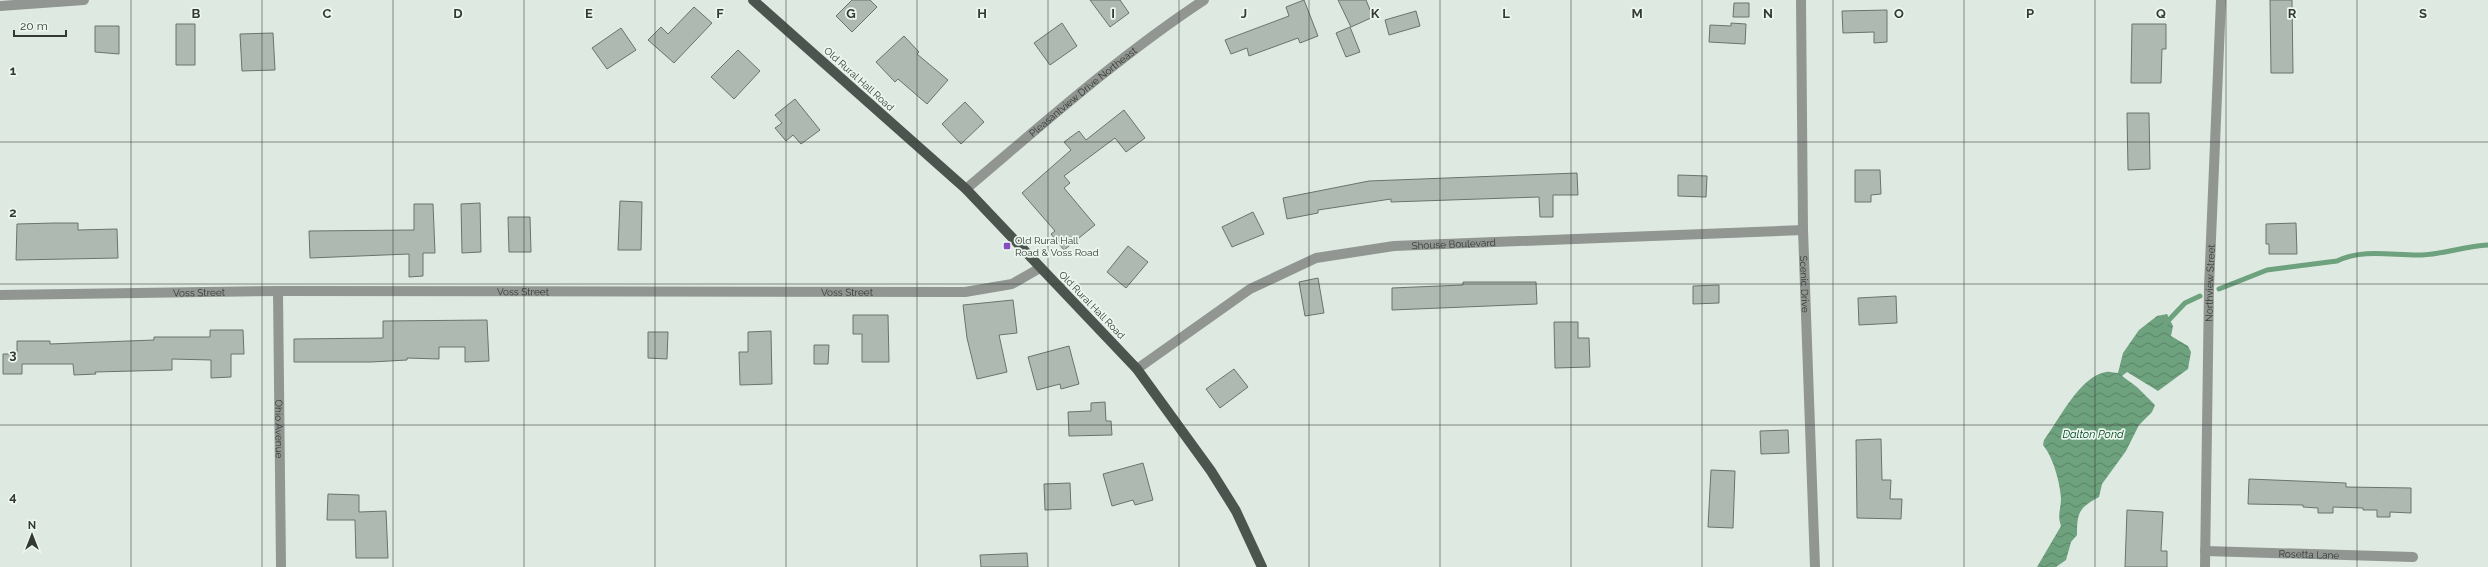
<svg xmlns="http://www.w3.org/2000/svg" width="2488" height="567" font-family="Raleway,sans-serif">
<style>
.water{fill:url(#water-waves)}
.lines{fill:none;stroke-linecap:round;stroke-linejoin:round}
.stream{stroke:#6ea17d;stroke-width:5}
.building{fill:#aebab1;stroke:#69746c}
.minor{stroke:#919692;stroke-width:10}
.major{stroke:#4b544e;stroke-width:10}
.grid{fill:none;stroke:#343936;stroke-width:1;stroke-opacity:0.55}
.poi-dot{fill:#864dc3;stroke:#ebf7ee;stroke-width:1.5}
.labels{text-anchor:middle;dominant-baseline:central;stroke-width:3.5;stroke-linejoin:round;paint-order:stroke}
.street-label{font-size:10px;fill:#343936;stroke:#ebf7ee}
.poi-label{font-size:10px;fill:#343936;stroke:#ebf7ee;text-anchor:start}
.water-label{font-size:11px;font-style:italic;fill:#024421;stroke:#ebf7ee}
.grid-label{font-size:13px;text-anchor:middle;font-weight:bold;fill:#343936;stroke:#ebf7ee;stroke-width:3.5;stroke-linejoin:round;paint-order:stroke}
</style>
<defs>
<pattern id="water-waves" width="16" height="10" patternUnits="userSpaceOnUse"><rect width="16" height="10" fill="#6ea17d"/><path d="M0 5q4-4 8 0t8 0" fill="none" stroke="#5b8467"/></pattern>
</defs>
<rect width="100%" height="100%" fill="#deeae1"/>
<path class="water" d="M 2167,314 L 2173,326 L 2171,336 L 2188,346 L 2191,352 L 2188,369 L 2158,391 L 2127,372 L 2122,376 L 2137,387 L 2155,405 L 2152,412 L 2139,425 L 2126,451 L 2102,484 L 2099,497 C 2079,508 2077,512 2077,535 L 2071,542 L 2066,560 L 2056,567 L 2037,567 L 2061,526 C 2057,515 2061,509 2061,498 C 2060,482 2053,457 2043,445 L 2044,440 C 2059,420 2080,376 2106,372 C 2110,371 2114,373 2118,373 L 2123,353 L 2139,330 L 2157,316 Z"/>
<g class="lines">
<path class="stream" d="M 2219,289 L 2267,270 L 2337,261 C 2364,248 2394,256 2422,255 C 2445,254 2465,246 2488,245
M 2166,323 L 2185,303 L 2200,296"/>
</g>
<path class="building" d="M 852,0 L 870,0 L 877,7 L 852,32 L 836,16 Z
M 1090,0 L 1120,0 L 1129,13 L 1110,27 Z
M 1304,0 L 1318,36 L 1300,43 L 1298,38 L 1249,56 L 1247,48 L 1231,54 L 1225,40 L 1289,16 L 1286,7 Z
M 1338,0 L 1366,0 L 1373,17 L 1351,27 Z
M 2270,0 L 2292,0 L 2293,73 L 2271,73 Z
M 1734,3 L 1749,3 L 1749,17 L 1733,17 Z
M 694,7 L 712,23 L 674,63 L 648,40 L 661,27 L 668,34 Z
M 1887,10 L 1887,42 L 1874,43 L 1874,32 L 1843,33 L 1842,11 Z
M 1416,11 L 1420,26 L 1389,35 L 1385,20 Z
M 1062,23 L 1077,46 L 1050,65 L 1034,43 Z
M 1731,23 L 1746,24 L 1745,44 L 1709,42 L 1710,25 L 1731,26 Z
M 176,24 L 195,24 L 195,65 L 176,65 Z
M 2132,24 L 2166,24 L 2166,49 L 2162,49 L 2161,83 L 2131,83 Z
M 95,26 L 119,26 L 119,54 L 95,52 Z
M 1350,27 L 1360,52 L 1346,57 L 1336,33 Z
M 621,28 L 636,50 L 607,69 L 592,48 Z
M 273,33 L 275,70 L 242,71 L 240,34 Z
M 904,36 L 919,52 L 917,54 L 948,80 L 927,104 L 898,79 L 895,82 L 876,62 Z
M 738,50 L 760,71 L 734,99 L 711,77 Z
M 795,99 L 820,130 L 801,144 L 793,135 L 786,141 L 775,128 L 782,123 L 775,115 Z
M 965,102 L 984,122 L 961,144 L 942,124 Z
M 1124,110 L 1145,138 L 1126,152 L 1115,138 L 1064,176 L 1070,183 L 1064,188 L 1095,225 L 1064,250 L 1051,234 L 1055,231 L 1022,193 L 1071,150 L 1064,142 L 1079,131 L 1086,140 Z
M 2127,113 L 2149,113 L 2150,169 L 2128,170 Z
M 1855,170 L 1880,170 L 1881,194 L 1871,195 L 1871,202 L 1855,202 Z
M 1577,173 L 1578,195 L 1553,195 L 1553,217 L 1540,217 L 1539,197 L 1391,202 L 1391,199 L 1318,210 L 1318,213 L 1287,219 L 1283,198 L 1369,181 Z
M 1678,175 L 1707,176 L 1706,197 L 1678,196 Z
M 620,201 L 642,202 L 641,250 L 618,250 Z
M 480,203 L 481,252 L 462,253 L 461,204 Z
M 414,204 L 433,204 L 435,253 L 423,253 L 423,276 L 409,277 L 409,254 L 310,258 L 309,231 L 414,230 Z
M 1253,212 L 1264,234 L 1232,247 L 1222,227 Z
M 508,217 L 530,217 L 531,252 L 509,252 Z
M 54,223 L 78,223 L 78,230 L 117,229 L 118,258 L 16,260 L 17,224 Z
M 2296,223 L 2297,254 L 2269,254 L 2269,244 L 2266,244 L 2266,224 Z
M 1128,246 L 1148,262 L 1126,288 L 1107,272 Z
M 1318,278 L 1324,313 L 1305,316 L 1299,282 Z
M 1463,282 L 1536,282 L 1537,304 L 1392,310 L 1392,288 L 1463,285 Z
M 1719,285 L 1719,303 L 1693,304 L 1693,286 Z
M 1896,296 L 1897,323 L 1859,325 L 1858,298 Z
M 1013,300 L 1017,333 L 999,335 L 1007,372 L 977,379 L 967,338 L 963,305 Z
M 853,315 L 888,315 L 889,362 L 862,362 L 862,334 L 853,334 Z
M 487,320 L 489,361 L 465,362 L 465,347 L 439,347 L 439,359 L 407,358 L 407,360 L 371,362 L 294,362 L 294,339 L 383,338 L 383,321 Z
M 1554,322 L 1578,322 L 1578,338 L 1589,338 L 1590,367 L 1555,368 Z
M 210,330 L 243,330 L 244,354 L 231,354 L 231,377 L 211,378 L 211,360 L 172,359 L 172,370 L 95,372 L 96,374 L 74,375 L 73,364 L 22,364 L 22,374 L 3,374 L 3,354 L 17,354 L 17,341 L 50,341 L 50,344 L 154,340 L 154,337 L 210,337 Z
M 771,331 L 772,384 L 740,385 L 739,352 L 748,352 L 748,332 Z
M 648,332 L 668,332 L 667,359 L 648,358 Z
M 814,345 L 829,345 L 828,364 L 814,364 Z
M 1069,346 L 1079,384 L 1061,389 L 1060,384 L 1037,390 L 1028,357 Z
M 1234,369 L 1248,387 L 1220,408 L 1206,389 Z
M 1105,402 L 1106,421 L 1111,421 L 1112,435 L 1069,436 L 1068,412 L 1091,411 L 1091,403 Z
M 1788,430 L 1789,453 L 1761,454 L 1760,431 Z
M 1881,439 L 1882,480 L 1891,480 L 1890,499 L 1902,499 L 1901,519 L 1857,518 L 1856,440 Z
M 1143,463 L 1153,500 L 1135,505 L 1133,500 L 1112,506 L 1103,474 Z
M 1711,470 L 1735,471 L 1733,528 L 1708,527 Z
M 2249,479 L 2346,483 L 2346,487 L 2411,488 L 2411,513 L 2390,512 L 2390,517 L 2377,517 L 2377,510 L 2363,510 L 2363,508 L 2333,507 L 2333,513 L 2318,513 L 2318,508 L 2303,507 L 2303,505 L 2248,504 Z
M 1070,483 L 1071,509 L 1045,510 L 1044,484 Z
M 328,494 L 359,495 L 359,512 L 386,511 L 388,558 L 356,558 L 355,520 L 327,520 Z
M 2127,510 L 2163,512 L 2161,551 L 2167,551 L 2167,567 L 2125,567 Z
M 1027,553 L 1028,567 L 981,567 L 980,555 Z"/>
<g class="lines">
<g class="minor">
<path id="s1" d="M 1801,0 L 1803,230 L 1815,567"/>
<path d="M 0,6 L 84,0"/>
<path id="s2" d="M 966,189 C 1043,124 1119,56 1204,0"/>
<path id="s3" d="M 278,291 L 281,567"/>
<path id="s4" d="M 0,295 L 278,291 L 965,292 L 1012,284 L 1040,268"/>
<path id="s5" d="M 1137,369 L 1250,289 L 1316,258 L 1394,246 L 1803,230"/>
<path id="s6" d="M 2205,551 L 2413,557"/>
<path id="s7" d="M 2205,567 L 2209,287 L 2221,0"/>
</g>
<path class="major" d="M 753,0 L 966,189 L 1137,369 L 1211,471 L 1236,511 L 1262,567"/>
</g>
<path class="grid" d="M 131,0 L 131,567M 262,0 L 262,567M 393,0 L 393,567M 524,0 L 524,567M 655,0 L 655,567M 786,0 L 786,567M 917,0 L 917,567M 1048,0 L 1048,567M 1179,0 L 1179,567M 1309,0 L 1309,567M 1440,0 L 1440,567M 1571,0 L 1571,567M 1702,0 L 1702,567M 1833,0 L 1833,567M 1964,0 L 1964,567M 2095,0 L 2095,567M 2226,0 L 2226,567M 2357,0 L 2357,567M 0,142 L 2488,142M 0,284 L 2488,284M 0,425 L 2488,425"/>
<rect class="poi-dot" x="1003" y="242" width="8" height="8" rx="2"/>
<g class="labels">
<g class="street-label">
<text transform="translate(859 79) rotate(42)">Old Rural Hall Road</text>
<text stroke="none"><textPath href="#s2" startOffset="152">Pleasantview Drive Northeast</textPath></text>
<text stroke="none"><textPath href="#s5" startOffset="350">Shouse Boulevard</textPath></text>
<text stroke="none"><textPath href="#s7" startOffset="284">Northview Street</textPath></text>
<text stroke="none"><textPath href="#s1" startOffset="284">Scenic Drive</textPath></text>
<text stroke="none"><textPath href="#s4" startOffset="523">Voss Street</textPath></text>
<text stroke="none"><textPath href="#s4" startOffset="199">Voss Street</textPath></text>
<text stroke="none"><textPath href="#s4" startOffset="847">Voss Street</textPath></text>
<text transform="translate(1092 305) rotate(46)">Old Rural Hall Road</text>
<text stroke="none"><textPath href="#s3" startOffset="138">Ohio Avenue</textPath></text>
<text stroke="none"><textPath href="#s6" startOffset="104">Rosetta Lane</textPath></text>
</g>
<g class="poi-label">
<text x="1015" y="240">Old Rural Hall<tspan x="1015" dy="12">Road &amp; Voss Road</tspan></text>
</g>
<g class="water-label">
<text x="2093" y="434">Dalton Pond</text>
</g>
</g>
<g class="grid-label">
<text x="196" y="18">B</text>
<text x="327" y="18">C</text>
<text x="458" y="18">D</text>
<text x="589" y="18">E</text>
<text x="720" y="18">F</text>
<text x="851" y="18">G</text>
<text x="982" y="18">H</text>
<text x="1113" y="18">I</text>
<text x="1244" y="18">J</text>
<text x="1375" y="18">K</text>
<text x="1506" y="18">L</text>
<text x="1637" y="18">M</text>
<text x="1768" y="18">N</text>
<text x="1899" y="18">O</text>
<text x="2030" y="18">P</text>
<text x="2161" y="18">Q</text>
<text x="2292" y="18">R</text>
<text x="2423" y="18">S</text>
<text x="13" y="75">1</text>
<text x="13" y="217">2</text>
<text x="13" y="359">3</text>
<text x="13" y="501">4</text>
</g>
<g transform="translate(32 535)" stroke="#ebf7ee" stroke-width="3" paint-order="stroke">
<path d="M0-3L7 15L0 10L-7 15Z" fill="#343936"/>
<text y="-6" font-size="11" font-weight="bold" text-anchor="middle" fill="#343936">N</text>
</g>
<path d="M14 30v6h52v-6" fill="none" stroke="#343936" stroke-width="2"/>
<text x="20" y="30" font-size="12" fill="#343936" stroke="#ebf7ee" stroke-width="3" paint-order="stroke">20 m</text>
</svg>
